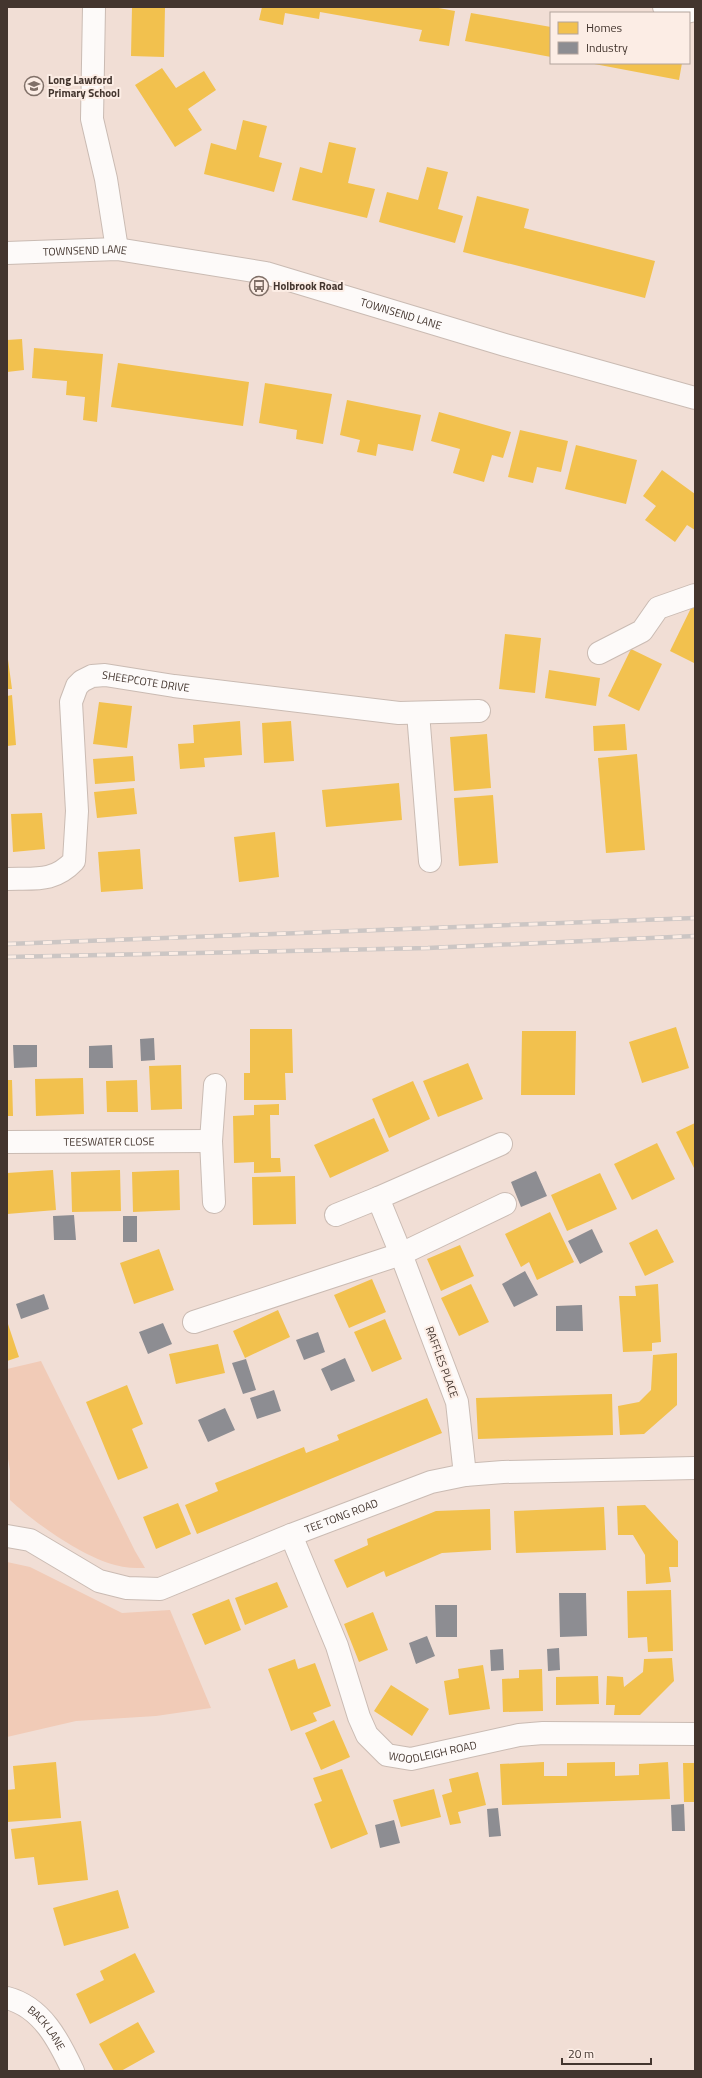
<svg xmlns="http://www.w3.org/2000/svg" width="702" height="2078" font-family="'Titillium Web',sans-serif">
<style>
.green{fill:#f1cbb7}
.homes{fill:#f2c14e}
.industry{fill:#8d8d92}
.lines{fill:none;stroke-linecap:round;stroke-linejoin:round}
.minor-casing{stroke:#cabbb3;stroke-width:24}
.minor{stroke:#fdfaf9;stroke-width:22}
.rail-casing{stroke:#ccc6c4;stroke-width:4.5}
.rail{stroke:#fcede5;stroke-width:3;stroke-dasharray:9;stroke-linecap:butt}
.labels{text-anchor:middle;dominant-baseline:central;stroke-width:4;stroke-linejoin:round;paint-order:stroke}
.poi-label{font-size:11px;font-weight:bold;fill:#43352e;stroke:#fcede5;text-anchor:start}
.street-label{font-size:11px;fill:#43352e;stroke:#fcede5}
</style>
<rect width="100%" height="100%" fill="#f1ded5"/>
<path class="green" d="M 41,1361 L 135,1551 L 145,1568 C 135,1568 125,1568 115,1565 C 81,1556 35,1523 10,1500 L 10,1470 L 7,1453 L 7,1369 Z
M 7,1562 L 30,1567 L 122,1613 L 170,1610 L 211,1708 L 156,1716 L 76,1721 L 7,1737 Z"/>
<path class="homes" d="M 132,7 L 165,7 L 164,57 L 131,56 Z
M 262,7 L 433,7 L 455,11 L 449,46 L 419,41 L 422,30 L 320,12 L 319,19 L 285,13 L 283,25 L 259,20 Z
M 471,13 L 551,27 L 551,57 L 465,41 Z
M 589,63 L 682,63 L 679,80 Z
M 162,68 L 176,88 L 204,71 L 216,90 L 188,109 L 202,130 L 175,147 L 135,85 Z
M 243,120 L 267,126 L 259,157 L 282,163 L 274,192 L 204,174 L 211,143 L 236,150 Z
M 329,142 L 356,148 L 348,183 L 375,189 L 367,218 L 292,200 L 300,167 L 322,173 Z
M 427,167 L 448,172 L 438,209 L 463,216 L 455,243 L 379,222 L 387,192 L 418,200 Z
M 477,196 L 529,209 L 524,228 L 655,261 L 645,298 L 463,252 Z
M 22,339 L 24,370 L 7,372 L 7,340 Z
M 34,348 L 103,354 L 97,422 L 83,420 L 85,397 L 66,395 L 67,381 L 32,378 Z
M 118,363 L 249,382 L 243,426 L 111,407 Z
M 265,383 L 332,394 L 323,444 L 296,439 L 297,430 L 259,423 Z
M 347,400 L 421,415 L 413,451 L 378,444 L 376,456 L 357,452 L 360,440 L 340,435 Z
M 439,412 L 511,432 L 503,458 L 492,455 L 484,482 L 453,473 L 460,449 L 431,441 Z
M 520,430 L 568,441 L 561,472 L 537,467 L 533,483 L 508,477 Z
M 576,445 L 637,460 L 626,504 L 565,489 Z
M 662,470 L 695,494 L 695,530 L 687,525 L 675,542 L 645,520 L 656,506 L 643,496 Z
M 692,606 L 695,607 L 694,663 L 670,651 Z
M 505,634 L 541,638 L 535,693 L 499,689 Z
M 631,649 L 662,664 L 639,711 L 608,696 Z
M 7,652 L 12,689 L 7,689 Z
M 549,670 L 600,678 L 596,706 L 545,698 Z
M 12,695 L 16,745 L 7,746 L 7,696 Z
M 99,702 L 132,706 L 127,748 L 93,744 Z
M 240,721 L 242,755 L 204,758 L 205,767 L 180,769 L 178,744 L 194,743 L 193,725 Z
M 291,721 L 294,761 L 264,763 L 262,723 Z
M 625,724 L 627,750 L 594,751 L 593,726 Z
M 487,734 L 491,788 L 454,791 L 450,737 Z
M 637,754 L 645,850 L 606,853 L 598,758 Z
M 133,756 L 135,781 L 95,784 L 93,759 Z
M 399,783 L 402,820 L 326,827 L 322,790 Z
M 134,788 L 137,814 L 97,818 L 94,792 Z
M 493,795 L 498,863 L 459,866 L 454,798 Z
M 42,813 L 45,849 L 13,852 L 11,814 Z
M 275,832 L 279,877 L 239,882 L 234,837 Z
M 140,849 L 143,889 L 101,892 L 98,852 Z
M 676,1027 L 689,1068 L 642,1083 L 629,1042 Z
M 250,1029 L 292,1029 L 293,1073 L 285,1073 L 286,1100 L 244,1100 L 244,1073 L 250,1073 Z
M 522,1031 L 576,1031 L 575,1095 L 521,1095 Z
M 468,1063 L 483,1099 L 438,1117 L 423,1081 Z
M 181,1065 L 182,1109 L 151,1110 L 149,1066 Z
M 83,1078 L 84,1114 L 36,1116 L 35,1079 Z
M 7,1080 L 12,1080 L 13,1116 L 7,1116 Z
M 137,1080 L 138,1112 L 107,1112 L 106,1081 Z
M 413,1081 L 430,1119 L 389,1138 L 372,1099 Z
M 279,1104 L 279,1115 L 270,1115 L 271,1158 L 280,1158 L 281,1172 L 254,1173 L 254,1162 L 234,1163 L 233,1116 L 254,1115 L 254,1105 Z
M 374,1118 L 389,1151 L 330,1178 L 314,1145 Z
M 695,1123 L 695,1167 L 694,1168 L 676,1132 Z
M 657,1143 L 675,1179 L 632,1200 L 614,1164 Z
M 53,1170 L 56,1210 L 7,1214 L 7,1173 Z
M 120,1170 L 121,1211 L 72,1212 L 71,1172 Z
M 179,1170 L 180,1210 L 133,1212 L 132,1172 Z
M 600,1173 L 617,1209 L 567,1231 L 551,1195 Z
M 295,1176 L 296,1224 L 253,1225 L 252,1177 Z
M 550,1212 L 574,1262 L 537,1280 L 529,1262 L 521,1267 L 505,1234 Z
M 657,1229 L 674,1262 L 645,1276 L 629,1243 Z
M 460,1245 L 474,1276 L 441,1291 L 427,1259 Z
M 159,1249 L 174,1290 L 134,1304 L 120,1263 Z
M 372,1279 L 386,1312 L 349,1328 L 334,1295 Z
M 471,1284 L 489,1322 L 459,1336 L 441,1298 Z
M 658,1284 L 661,1342 L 652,1343 L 652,1351 L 623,1352 L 619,1296 L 636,1296 L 635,1286 Z
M 278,1310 L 290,1337 L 245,1358 L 233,1331 Z
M 385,1319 L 402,1359 L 372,1372 L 354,1332 Z
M 7,1321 L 19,1357 L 7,1361 Z
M 218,1344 L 225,1373 L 176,1384 L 169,1354 Z
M 677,1353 L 677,1405 L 644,1434 L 620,1435 L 618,1406 L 639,1402 L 651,1390 L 653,1355 Z
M 127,1385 L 143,1424 L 132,1429 L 148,1468 L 118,1480 L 86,1402 Z
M 612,1394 L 613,1435 L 478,1439 L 476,1398 Z
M 427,1398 L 442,1433 L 197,1534 L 185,1505 L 218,1491 L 215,1483 L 304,1447 L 306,1453 L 339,1440 L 337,1435 Z
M 178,1503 L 191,1534 L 156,1549 L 143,1517 Z
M 645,1505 L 678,1541 L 678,1567 L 669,1567 L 671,1582 L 646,1584 L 645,1555 L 633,1535 L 618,1535 L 617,1506 Z
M 604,1507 L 606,1550 L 516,1553 L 514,1511 Z
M 490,1509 L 491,1550 L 442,1553 L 386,1577 L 384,1571 L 347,1588 L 334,1560 L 368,1545 L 367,1539 L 436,1511 Z
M 277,1582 L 288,1607 L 245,1625 L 235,1598 Z
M 671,1590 L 673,1651 L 648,1652 L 647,1637 L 628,1638 L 627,1591 Z
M 229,1599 L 241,1630 L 205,1645 L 192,1614 Z
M 373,1612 L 388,1650 L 359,1662 L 344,1624 Z
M 672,1658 L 674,1681 L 640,1715 L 614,1715 L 615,1705 L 606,1705 L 607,1676 L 623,1677 L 624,1687 L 643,1672 L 644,1659 Z
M 295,1659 L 298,1669 L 315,1663 L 331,1706 L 313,1713 L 317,1721 L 291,1731 L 268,1669 Z
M 483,1665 L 490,1709 L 449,1715 L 444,1681 L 459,1678 L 458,1669 Z
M 542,1669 L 543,1711 L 503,1712 L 502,1679 L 519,1678 L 519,1670 Z
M 598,1676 L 599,1704 L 556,1705 L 556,1677 Z
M 391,1685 L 429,1709 L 412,1736 L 374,1711 Z
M 334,1720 L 350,1757 L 321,1770 L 305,1733 Z
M 56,1762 L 61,1818 L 7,1822 L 7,1790 L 15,1789 L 13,1766 Z
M 544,1762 L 544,1776 L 567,1776 L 567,1763 L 615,1762 L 615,1776 L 639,1775 L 639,1764 L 668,1762 L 670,1799 L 502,1805 L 500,1764 Z
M 683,1763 L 695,1763 L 695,1802 L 684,1802 Z
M 342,1769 L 368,1834 L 331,1849 L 314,1804 L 322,1801 L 313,1778 Z
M 478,1772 L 486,1805 L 458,1812 L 461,1823 L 450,1825 L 442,1795 L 452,1792 L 449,1779 Z
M 434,1789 L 441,1817 L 401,1827 L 393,1800 Z
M 81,1821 L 88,1880 L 38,1885 L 34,1857 L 15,1859 L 11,1829 Z
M 118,1890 L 129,1928 L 64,1946 L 53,1908 Z
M 135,1953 L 155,1992 L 90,2024 L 76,1994 L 104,1980 L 100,1971 Z
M 138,2022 L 155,2052 L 121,2071 L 114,2071 L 99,2044 Z"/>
<path class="industry" d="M 154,1038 L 155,1060 L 141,1061 L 140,1039 Z
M 13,1045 L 37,1045 L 37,1067 L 14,1068 Z
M 112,1045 L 113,1068 L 89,1068 L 89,1046 Z
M 536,1171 L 547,1196 L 521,1207 L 511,1182 Z
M 74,1215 L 76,1240 L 54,1240 L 53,1216 Z
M 123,1216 L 137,1216 L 137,1242 L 123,1242 Z
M 592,1229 L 603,1252 L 580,1264 L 568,1241 Z
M 525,1271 L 538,1295 L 514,1307 L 502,1284 Z
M 44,1294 L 49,1309 L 21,1319 L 16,1304 Z
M 582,1305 L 583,1331 L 556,1331 L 556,1306 Z
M 163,1323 L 172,1344 L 148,1354 L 139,1332 Z
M 318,1332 L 325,1352 L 304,1360 L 296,1340 Z
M 345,1358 L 355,1381 L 331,1391 L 321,1369 Z
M 246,1359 L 256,1390 L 243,1394 L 232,1363 Z
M 274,1390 L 281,1411 L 257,1419 L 250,1398 Z
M 225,1408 L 235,1430 L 208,1442 L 198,1420 Z
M 559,1593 L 586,1593 L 587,1636 L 560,1637 Z
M 435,1605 L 457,1605 L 457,1637 L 436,1637 Z
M 427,1636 L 435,1656 L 416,1664 L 409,1643 Z
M 559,1648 L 560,1670 L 548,1671 L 547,1649 Z
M 503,1649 L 504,1670 L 491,1671 L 490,1650 Z
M 684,1804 L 685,1831 L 672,1831 L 671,1805 Z
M 498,1808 L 501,1836 L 489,1837 L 487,1809 Z
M 394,1820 L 400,1843 L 380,1848 L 375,1825 Z"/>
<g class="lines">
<g class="minor-casing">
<g id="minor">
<path d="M 94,7 L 92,119 L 106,179 L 117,249"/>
<path d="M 664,7 L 686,12 L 695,10"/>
<path id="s1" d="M 7,253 L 117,249 L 266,273 L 505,345 L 695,398"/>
<path d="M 599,653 L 642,631 L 658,608 L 695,595"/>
<path d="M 418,713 L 430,861"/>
<path id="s2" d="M 7,879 C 35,878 53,883 74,861 L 77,811 L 71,702 L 77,686 L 82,681 L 92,676 L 105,675 L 174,686 L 399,713 L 479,711"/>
<path id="s3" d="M 7,1142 L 211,1141"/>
<path d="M 214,1202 L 211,1141 L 215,1085"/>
<path d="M 336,1215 L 378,1198"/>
<path d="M 194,1322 L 401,1254 L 505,1204"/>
<path d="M 465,1475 L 457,1402 L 401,1254 L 378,1198 L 501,1144"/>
<path id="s4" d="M 291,1535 L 337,1646 L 359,1717 L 367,1735 L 387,1755 L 411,1759 L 519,1735 L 543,1733 L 695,1734"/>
<path id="s5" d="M 7,1536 L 30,1540 L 99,1581 L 127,1588 L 160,1589 L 291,1535 L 431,1482 L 465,1475 L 503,1472 L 695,1468"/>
<path id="s6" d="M 7,1998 C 42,2007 59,2041 73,2071"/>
</g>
</g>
<use href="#minor" class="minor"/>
<g class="rail-casing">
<path id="rail" d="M 7,944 L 695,918
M 7,957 L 428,948 L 695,936"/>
</g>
<use href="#rail" class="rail"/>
</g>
<defs>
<g id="school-ring" transform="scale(1)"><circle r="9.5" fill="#fcede5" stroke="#807068" stroke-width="1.5"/><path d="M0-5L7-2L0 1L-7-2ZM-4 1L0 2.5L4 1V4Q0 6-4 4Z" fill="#807068"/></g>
<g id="bus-ring" transform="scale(1)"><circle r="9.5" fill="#fcede5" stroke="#807068" stroke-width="1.5"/><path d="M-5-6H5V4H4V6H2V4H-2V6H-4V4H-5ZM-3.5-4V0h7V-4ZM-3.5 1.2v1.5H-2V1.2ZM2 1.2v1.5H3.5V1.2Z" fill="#807068"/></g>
</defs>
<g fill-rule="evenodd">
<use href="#school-ring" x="34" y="86"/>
<use href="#bus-ring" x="259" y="286"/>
</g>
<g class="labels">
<g class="poi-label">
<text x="48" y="80">Long Lawford<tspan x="48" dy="13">Primary School</tspan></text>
<text x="273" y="286">Holbrook Road</text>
</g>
<g class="street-label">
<text stroke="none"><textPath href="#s1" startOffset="78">TOWNSEND LANE</textPath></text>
<text stroke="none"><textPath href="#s1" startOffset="402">TOWNSEND LANE</textPath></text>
<text stroke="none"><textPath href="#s2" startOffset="321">SHEEPCOTE DRIVE</textPath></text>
<text stroke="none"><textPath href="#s3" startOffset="102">TEESWATER CLOSE</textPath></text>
<text transform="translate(442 1362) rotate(70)">RAFFLES PLACE</text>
<text stroke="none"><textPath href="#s5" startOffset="361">TEE TONG ROAD</textPath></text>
<text stroke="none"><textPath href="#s4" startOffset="289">WOODLEIGH ROAD</textPath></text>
<text stroke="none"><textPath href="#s6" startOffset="51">BACK LANE</textPath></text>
</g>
</g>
<rect width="702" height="2078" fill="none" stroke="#43352e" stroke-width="16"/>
<rect x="550" y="12" width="140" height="52" fill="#fcede5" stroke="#b2a39c"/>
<rect x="558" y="22" width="20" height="12" fill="#f2c14e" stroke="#b2a39c"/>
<text x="586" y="32" font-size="12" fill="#43352e">Homes</text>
<rect x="558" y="42" width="20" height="12" fill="#8d8d92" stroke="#b2a39c"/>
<text x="586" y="52" font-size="12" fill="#43352e">Industry</text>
<path d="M562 2058v6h89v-6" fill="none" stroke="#43352e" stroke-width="2"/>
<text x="568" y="2058" font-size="12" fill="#43352e" stroke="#fcede5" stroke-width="3" paint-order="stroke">20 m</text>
</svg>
